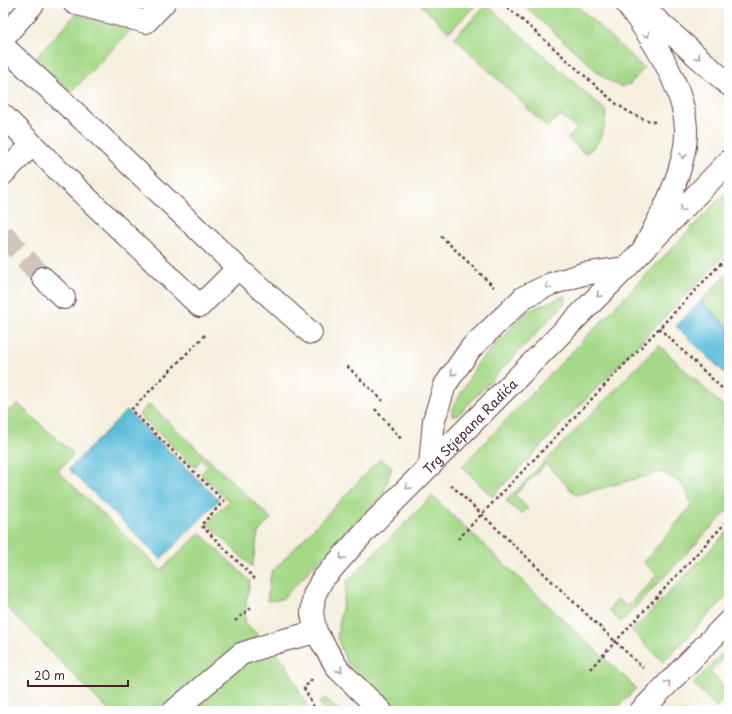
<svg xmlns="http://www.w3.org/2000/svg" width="732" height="714" font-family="'Playpen Sans',sans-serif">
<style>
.green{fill:#a5d988;stroke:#787c5a}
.water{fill:#5bbdd9;stroke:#526e82}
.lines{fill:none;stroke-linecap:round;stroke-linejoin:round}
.minor-tunnel{stroke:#d3c5ba;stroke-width:22;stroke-dasharray:22 11;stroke-linecap:butt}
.minor-casing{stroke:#643e46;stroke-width:24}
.major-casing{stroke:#643e46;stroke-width:24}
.path{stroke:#643e46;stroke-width:2.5;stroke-dasharray:3 3;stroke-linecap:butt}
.minor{stroke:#fff;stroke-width:22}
.major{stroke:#fff;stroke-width:22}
.oneway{stroke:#ae9aa0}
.labels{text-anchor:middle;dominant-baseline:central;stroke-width:3;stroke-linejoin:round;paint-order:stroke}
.street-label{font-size:13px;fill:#4a1f2b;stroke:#fff}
</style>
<rect width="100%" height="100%" fill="#fff"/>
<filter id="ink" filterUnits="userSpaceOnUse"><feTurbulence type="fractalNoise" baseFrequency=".025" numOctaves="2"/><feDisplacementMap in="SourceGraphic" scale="8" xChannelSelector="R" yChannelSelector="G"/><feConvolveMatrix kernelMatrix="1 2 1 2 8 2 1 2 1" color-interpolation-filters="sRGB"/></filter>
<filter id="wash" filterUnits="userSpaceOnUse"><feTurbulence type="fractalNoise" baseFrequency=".012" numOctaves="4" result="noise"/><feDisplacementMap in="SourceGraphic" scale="16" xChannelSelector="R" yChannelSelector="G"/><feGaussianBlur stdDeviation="0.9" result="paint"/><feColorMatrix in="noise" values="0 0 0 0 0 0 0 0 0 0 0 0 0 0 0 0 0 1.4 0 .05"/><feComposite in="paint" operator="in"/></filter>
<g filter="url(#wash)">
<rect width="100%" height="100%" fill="#f5efde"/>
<path class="green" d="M 419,3 L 478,3 L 449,32 Z
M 521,3 L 574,3 L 644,68 L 630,84 L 621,87 L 606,79 Z
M 487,5 L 606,111 C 606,127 600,147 584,154 L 568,138 L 577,129 L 560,115 L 547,127 L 454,37 Z
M 76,14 L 132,29 L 70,93 L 34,60 Z
M 729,189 L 729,250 L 492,497 L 462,466 Z
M 729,272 L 729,328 L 701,301 Z
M 564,296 L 565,303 L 457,416 L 452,416 L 452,409 L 478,363 L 526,312 Z
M 659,345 L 729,412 L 729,509 L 621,622 L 608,610 L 618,599 L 627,607 L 657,575 L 644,562 L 691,506 C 688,486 679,481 661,472 L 576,495 L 546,464 L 515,495 L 528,509 L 521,514 L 506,501 Z
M 3,404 L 10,411 L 18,404 L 74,454 L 58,471 L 161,570 L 200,533 L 250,581 L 246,603 L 245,622 L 286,664 L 309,711 L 109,711 L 3,603 Z
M 149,404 L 271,518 L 258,533 L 252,567 L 207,523 L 229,501 L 201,474 L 208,466 L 201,459 L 195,467 L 139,415 Z
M 380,459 L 392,467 L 383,494 L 282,599 L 267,601 L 271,573 Z
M 432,496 L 636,688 L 614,711 L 396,711 L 347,663 L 337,637 L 347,581 Z
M 729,530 L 729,594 L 663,662 L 632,631 Z
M 729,646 L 729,652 L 710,672 L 729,692 L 716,707 L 693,684 Z
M 325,698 L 339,711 L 324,711 L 319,702 Z"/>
<path class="water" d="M 701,301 L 729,328 L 729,377 L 676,326 Z
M 127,410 L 219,500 L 161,559 L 69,469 Z"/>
</g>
<g filter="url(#ink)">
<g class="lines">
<path class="minor-tunnel" d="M 3,234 L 43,278"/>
<g class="minor-casing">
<g id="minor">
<path d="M 74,3 L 146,22 L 164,3"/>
<path d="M 3,38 L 34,3"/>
<path d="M 3,46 L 95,131 L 238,268 L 311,333"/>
<path d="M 3,115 L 57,169 L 200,306 L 238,268"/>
<path d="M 3,174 L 32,145"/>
<path d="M 43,278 L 64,298"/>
<path d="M 430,465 L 434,420 L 445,385 L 471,348 L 524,297 L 551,284 L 583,274 L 626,268"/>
<path d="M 174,711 L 241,654 L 280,641 L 316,632"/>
<path id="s1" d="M 381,711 L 338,669 L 316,632 L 312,614 L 314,595 L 322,580 L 368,528 L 626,268 L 729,161"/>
<path d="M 641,711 L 729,621"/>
</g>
</g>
<g class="major-casing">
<path id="major" d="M 626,3 C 654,40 693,98 685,146 C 679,183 661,216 644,248
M 638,3 L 729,85"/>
</g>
<path class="path" d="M 503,3 L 613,101 C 626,111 639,119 655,122
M 441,236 L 494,287
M 659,328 L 729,395
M 205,335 L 131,410 L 224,501 L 201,525 L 257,581
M 347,366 L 383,401
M 375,409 L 402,440
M 451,485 L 643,668
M 458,539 L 729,255
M 235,621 L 251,608
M 590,669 L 729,519
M 312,679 L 304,688 L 316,711
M 684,707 L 688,711"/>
<use href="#minor" class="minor"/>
<use href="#major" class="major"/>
</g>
<defs><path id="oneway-chevron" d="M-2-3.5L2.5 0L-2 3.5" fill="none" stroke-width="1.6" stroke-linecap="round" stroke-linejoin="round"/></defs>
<g class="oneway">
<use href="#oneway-chevron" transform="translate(647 35) rotate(57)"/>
<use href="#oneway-chevron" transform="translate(698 57) rotate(42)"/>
<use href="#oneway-chevron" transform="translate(683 156) rotate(103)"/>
<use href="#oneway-chevron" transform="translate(682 209) rotate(134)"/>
<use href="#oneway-chevron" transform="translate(548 286) rotate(155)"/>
<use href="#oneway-chevron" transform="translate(599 295) rotate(135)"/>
<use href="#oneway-chevron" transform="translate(453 373) rotate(126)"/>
<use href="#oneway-chevron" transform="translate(408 487) rotate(135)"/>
<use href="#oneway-chevron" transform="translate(342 557) rotate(131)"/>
<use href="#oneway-chevron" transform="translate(340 670) rotate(48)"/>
<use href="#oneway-chevron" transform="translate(668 683) rotate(-46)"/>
</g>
</g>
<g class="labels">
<g class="street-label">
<text stroke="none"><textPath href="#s1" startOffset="371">Trg Stjepana Radića</textPath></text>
</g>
</g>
<rect width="732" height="714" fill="none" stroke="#fff" stroke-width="16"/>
<path d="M28 680v6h100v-6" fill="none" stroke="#4a1f2b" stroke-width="2"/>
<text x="34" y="680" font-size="12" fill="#4a1f2b" stroke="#ffffff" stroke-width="3" paint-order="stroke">20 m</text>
</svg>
